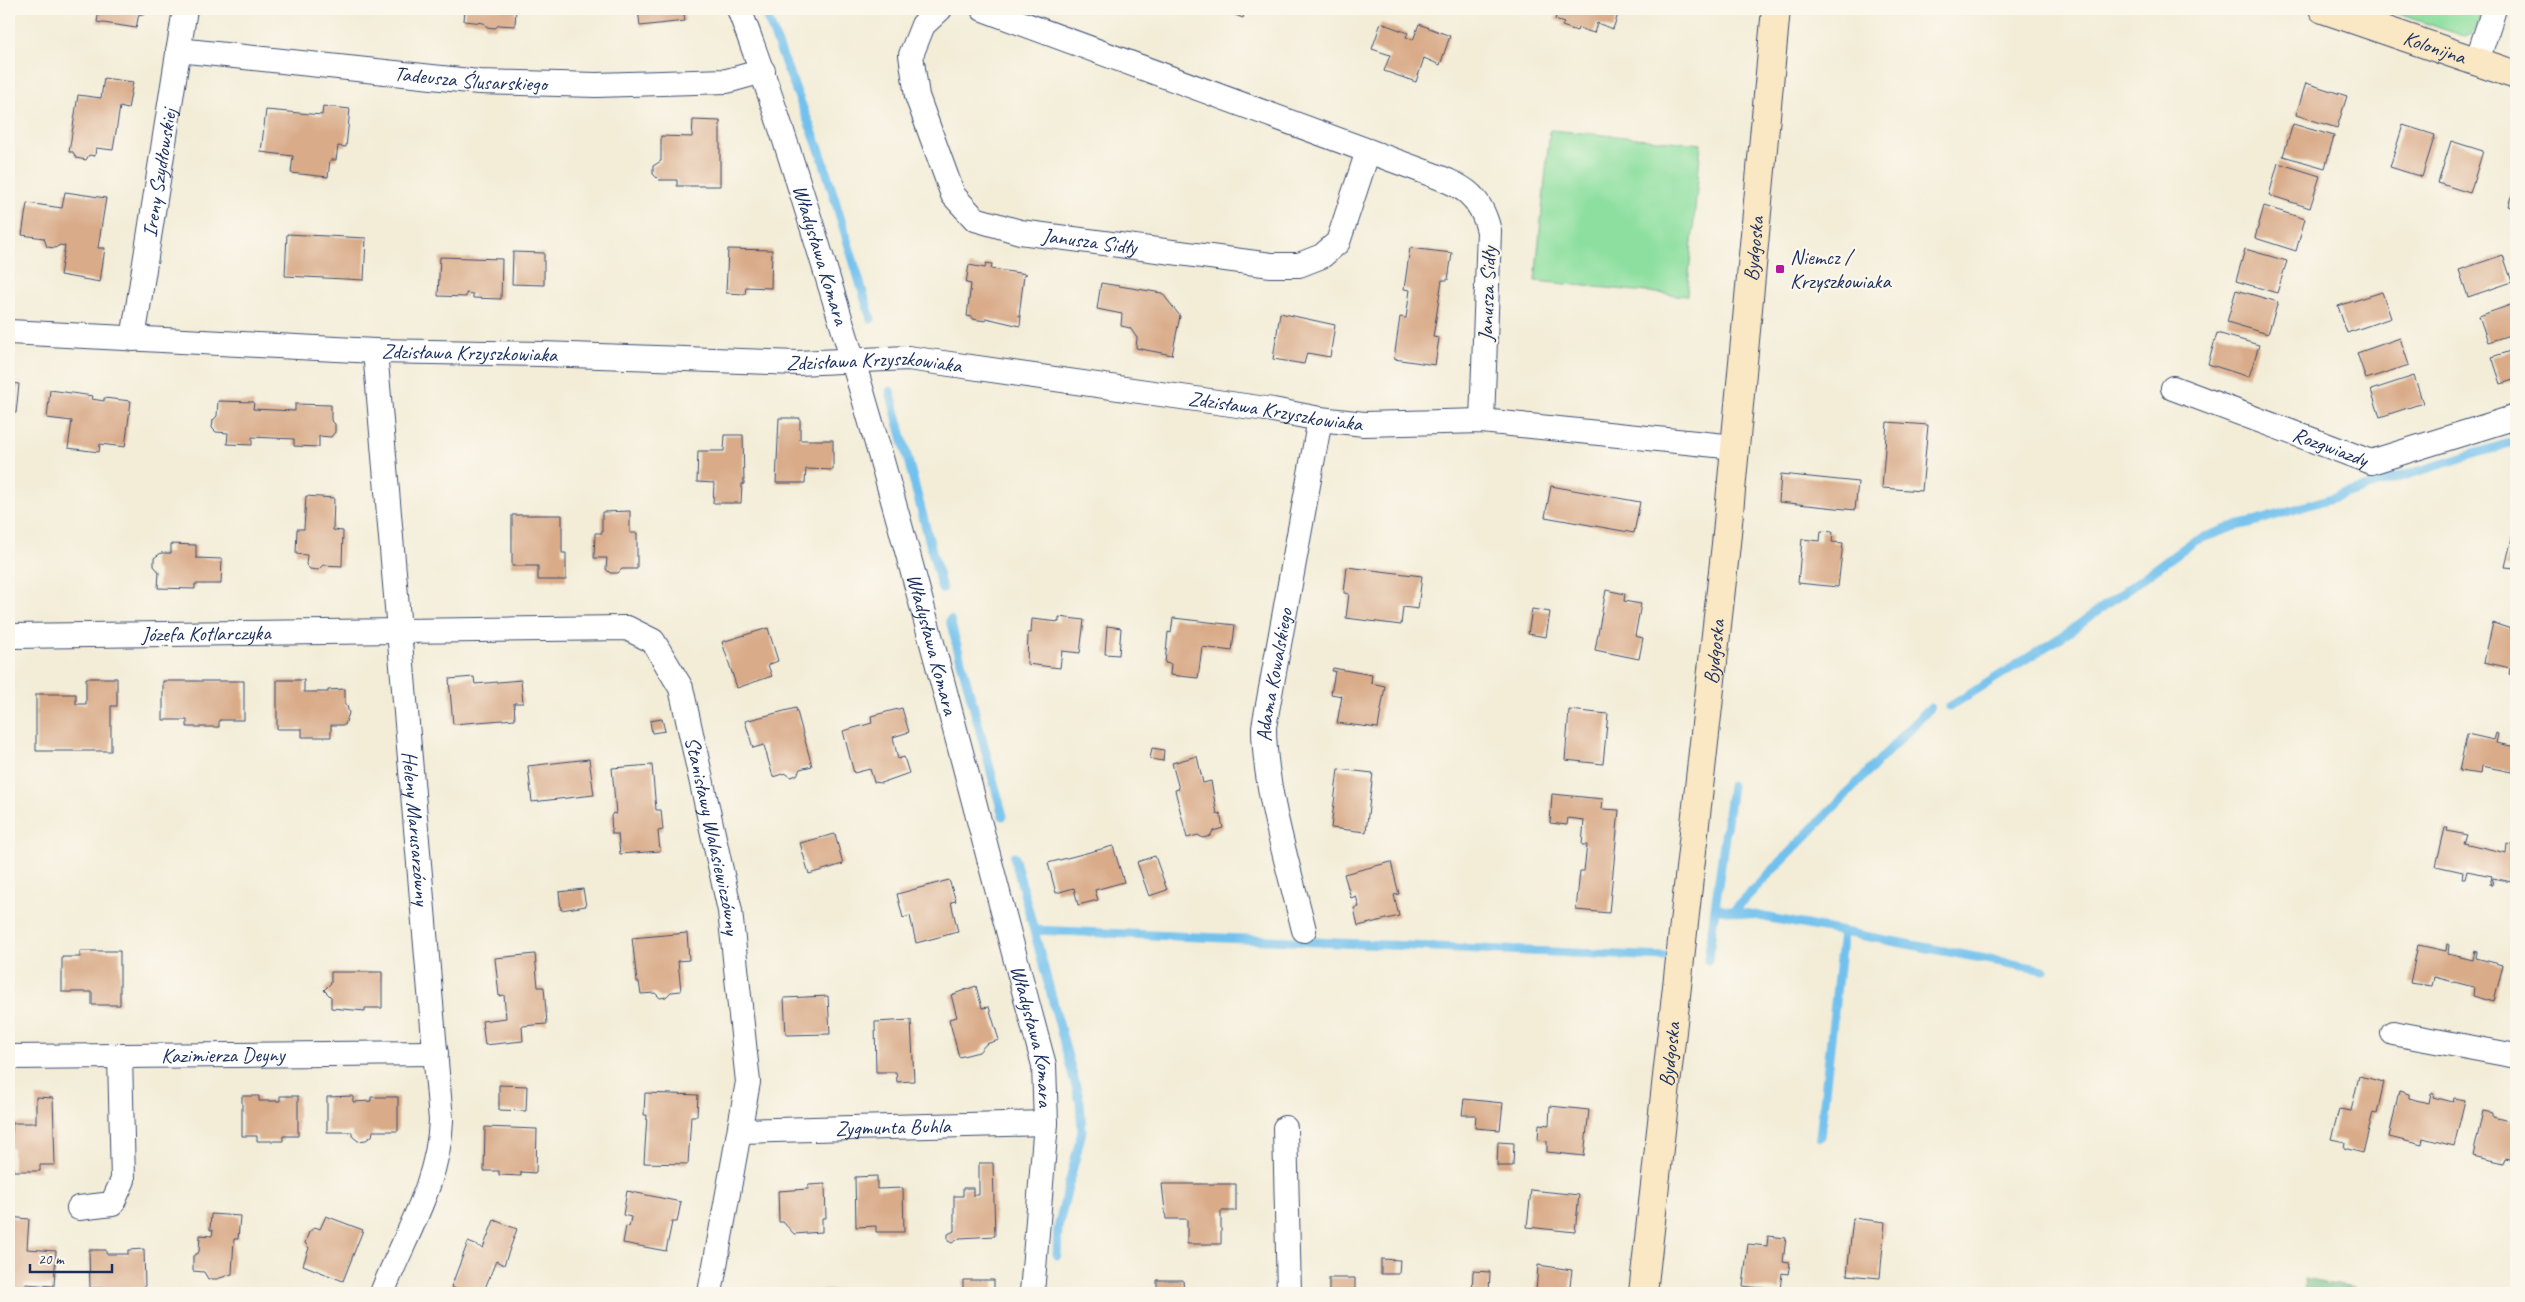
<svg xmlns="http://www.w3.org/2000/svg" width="2525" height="1302" font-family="Caveat,sans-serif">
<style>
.green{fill:#8cdf9f;stroke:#54877e}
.forest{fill:#71be86;stroke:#467672}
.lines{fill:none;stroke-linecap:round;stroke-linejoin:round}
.stream{stroke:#72c1ed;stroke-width:9}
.building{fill:#d9ab89}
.street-casing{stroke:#3b4c70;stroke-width:26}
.secondary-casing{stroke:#3b4c70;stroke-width:30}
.street{stroke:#fff;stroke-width:24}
.secondary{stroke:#fae7c3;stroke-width:28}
.poi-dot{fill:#b5179e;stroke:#fbf7ec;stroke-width:2}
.labels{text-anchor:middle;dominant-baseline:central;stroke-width:4.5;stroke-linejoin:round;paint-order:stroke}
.street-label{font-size:21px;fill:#1b2f5e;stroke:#fbf7ec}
.poi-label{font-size:21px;fill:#1b2f5e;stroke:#fbf7ec;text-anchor:start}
</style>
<rect width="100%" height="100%" fill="#fbf7ec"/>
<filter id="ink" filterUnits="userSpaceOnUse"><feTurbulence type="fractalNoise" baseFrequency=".02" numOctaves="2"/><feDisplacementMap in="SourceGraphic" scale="10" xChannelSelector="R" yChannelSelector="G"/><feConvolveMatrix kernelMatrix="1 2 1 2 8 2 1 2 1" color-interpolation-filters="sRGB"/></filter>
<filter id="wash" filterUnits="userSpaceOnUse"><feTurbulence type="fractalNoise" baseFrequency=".0096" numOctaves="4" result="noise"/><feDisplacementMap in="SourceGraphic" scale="20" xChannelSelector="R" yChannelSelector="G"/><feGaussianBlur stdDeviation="1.12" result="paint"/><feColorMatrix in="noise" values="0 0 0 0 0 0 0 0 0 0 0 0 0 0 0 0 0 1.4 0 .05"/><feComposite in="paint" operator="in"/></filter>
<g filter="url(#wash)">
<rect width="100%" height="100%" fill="#f3edd8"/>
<path class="green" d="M 2383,9 L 2481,9 C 2478,22 2479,33 2464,36 Z
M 1550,130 L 1701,144 L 1687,296 L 1535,281 Z"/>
<path class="forest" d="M 2304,1279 L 2382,1293 L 2305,1293 Z"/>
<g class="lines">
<path class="stream" d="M 764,9 L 821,154 L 871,319
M 890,391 L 942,589
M 950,620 L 1003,816
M 1949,707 L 2066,634 L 2194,541 L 2235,526 L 2254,522 L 2516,441
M 1014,856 L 1080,1102 L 1082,1131 L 1058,1228 L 1057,1255
M 1715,908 L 1732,786
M 1733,911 L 2044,970
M 1034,930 L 1666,957
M 1708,960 L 1715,908 L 1733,911 L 1930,708
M 1820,1137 L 1843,932"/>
</g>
<g id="blocks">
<path class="building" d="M 99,9 L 145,9 L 144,15 L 139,14 L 136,28 L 97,22 Z
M 283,9 L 298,9 L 298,12 L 283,12 Z
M 465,9 L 516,9 L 515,26 L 499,25 L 495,28 L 487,27 L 484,23 L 464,21 Z
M 638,9 L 683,9 L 685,21 L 640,26 Z
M 1220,9 L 1246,9 L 1243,18 Z
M 1558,9 L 1620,9 L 1613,29 L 1597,23 L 1594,33 L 1578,28 L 1577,31 L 1562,26 L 1564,23 L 1555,20 Z
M 1381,23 L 1408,33 L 1406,37 L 1413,40 L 1419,24 L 1450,36 L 1440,65 L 1424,58 L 1416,82 L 1384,71 L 1390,55 L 1372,49 Z
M 104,78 L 133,82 L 128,109 L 120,107 L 113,150 L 96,148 L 95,156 L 89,155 L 86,160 L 76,158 L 73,152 L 69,152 L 78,95 L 101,98 Z
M 2306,83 L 2347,96 L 2337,128 L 2296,115 Z
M 323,106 L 350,109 L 346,147 L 338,146 L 336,160 L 330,160 L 328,177 L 291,173 L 293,156 L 261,152 L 266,110 L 322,115 Z
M 693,120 L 720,121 L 720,186 L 677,186 L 677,180 L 659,180 L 653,174 L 653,166 L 661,161 L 661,136 L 692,137 Z
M 2293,124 L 2334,136 L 2325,168 L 2283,156 Z
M 2403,125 L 2435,135 L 2422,177 L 2390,167 Z
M 2451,141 L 2483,151 L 2470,193 L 2438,183 Z
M 2278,163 L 2320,176 L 2310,208 L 2269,195 Z
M 2516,181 L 2516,209 L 2508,206 Z
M 65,192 L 106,198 L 98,248 L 105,248 L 100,282 L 60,275 L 65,246 L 60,245 L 55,248 L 47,247 L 44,238 L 22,235 L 27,203 L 62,208 Z
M 2264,206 L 2305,219 L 2296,251 L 2255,238 Z
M 287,234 L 366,238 L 364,280 L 285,276 Z
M 1410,248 L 1452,253 L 1448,280 L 1442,280 L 1433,337 L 1439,338 L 1435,365 L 1394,359 L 1400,317 L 1406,318 L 1410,290 L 1404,289 Z
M 728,249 L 772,250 L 771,288 L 746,287 L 745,294 L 726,293 Z
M 2245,249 L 2287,261 L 2277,293 L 2236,281 Z
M 513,252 L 544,253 L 544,285 L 512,284 Z
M 2503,255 L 2512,282 L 2468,297 L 2459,270 Z
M 440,257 L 502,259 L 501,299 L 473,298 L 473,294 L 466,293 L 466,297 L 438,296 Z
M 986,263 L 992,264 L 991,269 L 1027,274 L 1024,275 L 1019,316 L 1021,316 L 1020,326 L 986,318 L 986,321 L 972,319 L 972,317 L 967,316 L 971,284 L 966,283 L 969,265 L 985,268 Z
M 1101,283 L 1162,293 L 1180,316 L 1172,355 L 1136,348 L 1137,338 L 1130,328 L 1121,326 L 1122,314 L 1097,309 Z
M 2236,290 L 2278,302 L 2268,334 L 2227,322 Z
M 2382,292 L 2391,318 L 2347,333 L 2338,306 Z
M 2516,303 L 2516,333 L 2488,342 L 2479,316 Z
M 1280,313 L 1335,325 L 1330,357 L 1307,353 L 1304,364 L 1273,359 Z
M 2217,333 L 2259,345 L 2249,377 L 2208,364 Z
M 2400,338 L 2409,365 L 2366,379 L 2357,353 Z
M 2516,349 L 2516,379 L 2501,384 L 2492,357 Z
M 2414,376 L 2423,403 L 2380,417 L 2371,390 Z
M 9,383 L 19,384 L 16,413 L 9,412 Z
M 50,390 L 93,396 L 92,399 L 104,401 L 104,398 L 131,401 L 125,447 L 100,444 L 99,452 L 68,448 L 72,421 L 47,418 Z
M 218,401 L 254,402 L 253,409 L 295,411 L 295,404 L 331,405 L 331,420 L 335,424 L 335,432 L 331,437 L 319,436 L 319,447 L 294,446 L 294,439 L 252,437 L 252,445 L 227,444 L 228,433 L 216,432 L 212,428 L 213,420 L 217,416 Z
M 779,418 L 800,418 L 800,440 L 833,440 L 833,470 L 806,469 L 805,483 L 776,483 Z
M 1887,422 L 1928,425 L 1922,491 L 1882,488 Z
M 725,435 L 743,435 L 744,484 L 742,484 L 741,503 L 713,503 L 714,483 L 697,482 L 698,451 L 724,451 Z
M 1781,474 L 1858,482 L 1855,510 L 1779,502 Z
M 1551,486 L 1640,502 L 1634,533 L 1545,517 Z
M 306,496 L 334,498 L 333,530 L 343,531 L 342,566 L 323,565 L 318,570 L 310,569 L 306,565 L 307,555 L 296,554 L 297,529 L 304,529 Z
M 630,511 L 630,533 L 637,533 L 637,569 L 622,569 L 618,573 L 610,573 L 606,569 L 607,558 L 594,558 L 595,533 L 602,533 L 602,512 Z
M 512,515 L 562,515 L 562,553 L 566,553 L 566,580 L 538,580 L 538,566 L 512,566 Z
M 2514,529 L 2516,530 L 2516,568 L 2505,567 Z
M 1821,531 L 1833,532 L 1832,542 L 1843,543 L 1838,587 L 1798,583 L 1802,539 L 1820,541 Z
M 171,544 L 196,545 L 196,558 L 222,559 L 221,584 L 195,584 L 195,589 L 158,588 L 159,572 L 154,566 L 154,558 L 161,553 L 171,553 Z
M 1347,567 L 1422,576 L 1418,609 L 1403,607 L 1401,625 L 1346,618 L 1349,594 L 1344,593 Z
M 1606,590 L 1625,594 L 1624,601 L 1641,604 L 1635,636 L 1643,638 L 1639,659 L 1595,650 Z
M 1532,609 L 1550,612 L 1546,637 L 1528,634 Z
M 1059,617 L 1084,620 L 1080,653 L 1062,651 L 1060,668 L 1027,664 L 1028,633 L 1031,633 L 1032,619 L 1059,622 Z
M 1173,618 L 1235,625 L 1232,651 L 1202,647 L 1198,678 L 1170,675 L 1171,664 L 1165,663 L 1168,632 L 1171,633 Z
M 2493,623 L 2514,630 L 2512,639 L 2516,640 L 2516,667 L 2514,667 L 2512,675 L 2509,674 L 2510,668 L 2484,662 Z
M 1107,626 L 1121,628 L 1119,655 L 1105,654 Z
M 768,628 L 778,661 L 768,665 L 772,676 L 737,688 L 722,642 Z
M 1333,668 L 1372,675 L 1371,683 L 1385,686 L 1378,728 L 1337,723 L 1342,696 L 1331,694 L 1335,671 L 1332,671 Z
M 474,677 L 475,684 L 521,680 L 523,703 L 514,703 L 515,719 L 453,724 L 449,679 Z
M 86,678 L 117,678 L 117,706 L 111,706 L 111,751 L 36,751 L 36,694 L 76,694 L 76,704 L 86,704 Z
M 277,680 L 304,680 L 304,692 L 328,692 L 328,690 L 345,689 L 345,705 L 347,706 L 349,713 L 345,725 L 331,725 L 331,737 L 302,737 L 302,729 L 277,729 Z
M 163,681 L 244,681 L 244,720 L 219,720 L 219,727 L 187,727 L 187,720 L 163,720 Z
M 796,708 L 812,766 L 800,769 L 797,775 L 791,777 L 785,773 L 773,777 L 764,745 L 753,748 L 745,721 Z
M 902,708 L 909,732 L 893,737 L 898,759 L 904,757 L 909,773 L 881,783 L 874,782 L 870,769 L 854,773 L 843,731 L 872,723 L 871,716 Z
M 1569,710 L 1608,714 L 1603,764 L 1565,760 Z
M 662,719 L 665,731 L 652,733 L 650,721 Z
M 2496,733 L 2498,734 L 2496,743 L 2516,747 L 2516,773 L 2482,766 L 2481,774 L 2459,771 L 2467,734 L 2494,740 Z
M 1152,748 L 1164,750 L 1163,761 L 1150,759 Z
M 1197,756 L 1203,783 L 1211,781 L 1217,814 L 1220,813 L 1223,828 L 1213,831 L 1210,836 L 1203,838 L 1198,835 L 1187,838 L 1175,790 L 1179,789 L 1172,763 Z
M 589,759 L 594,795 L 532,802 L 528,766 Z
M 652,765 L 656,810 L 661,810 L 663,830 L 658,831 L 660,851 L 620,854 L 618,834 L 612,834 L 611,816 L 613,813 L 616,814 L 612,768 Z
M 1338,769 L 1373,773 L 1366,832 L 1331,828 Z
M 1552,794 L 1603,799 L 1602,809 L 1619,810 L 1609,913 L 1576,910 L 1580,871 L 1584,871 L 1587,845 L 1582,845 L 1584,820 L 1568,818 L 1567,825 L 1550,823 Z
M 2445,828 L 2448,828 L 2447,831 L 2467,835 L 2464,843 L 2506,853 L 2507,844 L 2516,846 L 2516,883 L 2493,878 L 2492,885 L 2490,885 L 2492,876 L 2467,871 L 2465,879 L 2462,879 L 2463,872 L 2436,866 Z
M 835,834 L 843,864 L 809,874 L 800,843 Z
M 1113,846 L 1124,882 L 1095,890 L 1098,900 L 1078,905 L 1074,888 L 1056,893 L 1048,863 Z
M 1155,856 L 1167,890 L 1149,896 L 1137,862 Z
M 1391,862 L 1399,894 L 1394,895 L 1399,916 L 1358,926 L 1354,908 L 1359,907 L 1356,896 L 1351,898 L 1344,874 Z
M 949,880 L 956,901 L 951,902 L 958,932 L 916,943 L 910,916 L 903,918 L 897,894 Z
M 583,889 L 586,906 L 561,910 L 559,892 Z
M 687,933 L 689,960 L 678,961 L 681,991 L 671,992 L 666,997 L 660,998 L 655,993 L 641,994 L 639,982 L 637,982 L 632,938 Z
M 2447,944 L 2449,945 L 2448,954 L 2473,960 L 2475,951 L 2477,952 L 2476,958 L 2503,965 L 2494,1002 L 2473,996 L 2474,987 L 2434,977 L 2432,986 L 2410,983 L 2418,945 L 2446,951 Z
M 80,951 L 120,951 L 120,1005 L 92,1005 L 92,992 L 62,992 L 62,957 L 80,957 Z
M 535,954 L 538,987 L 544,987 L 547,1024 L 522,1026 L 523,1041 L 485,1045 L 482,1021 L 506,1018 L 504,995 L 499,996 L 495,958 Z
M 331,972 L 382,972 L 382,1008 L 365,1008 L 365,1011 L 331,1008 L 331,997 L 324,990 L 331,983 Z
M 976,986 L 982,1008 L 989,1007 L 999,1040 L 986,1044 L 979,1052 L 959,1057 L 949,1019 L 957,1017 L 951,995 Z
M 828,996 L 830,1034 L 786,1035 L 784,998 Z
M 911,1020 L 914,1081 L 897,1082 L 896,1072 L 876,1072 L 875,1022 Z
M 2359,1076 L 2384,1082 L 2377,1113 L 2373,1112 L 2363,1153 L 2344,1148 L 2345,1142 L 2331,1139 L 2339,1109 L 2351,1111 Z
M 499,1085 L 527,1086 L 526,1111 L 499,1110 Z
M 2399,1091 L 2409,1094 L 2409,1098 L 2429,1103 L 2431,1093 L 2434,1093 L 2433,1097 L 2453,1102 L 2454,1098 L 2465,1100 L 2454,1146 L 2423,1138 L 2422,1145 L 2389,1137 Z
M 645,1093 L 698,1095 L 697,1116 L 691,1116 L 688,1164 L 644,1163 L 647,1115 L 644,1115 Z
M 242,1096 L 259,1096 L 259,1101 L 280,1101 L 280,1096 L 298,1096 L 298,1136 L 283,1136 L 283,1141 L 257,1141 L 257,1136 L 242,1136 Z
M 353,1096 L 353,1102 L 371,1101 L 371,1097 L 398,1097 L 398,1131 L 373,1131 L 372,1136 L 366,1140 L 358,1141 L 352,1136 L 352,1132 L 327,1132 L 327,1097 Z
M 36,1097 L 53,1098 L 55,1165 L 40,1165 L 40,1171 L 13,1171 L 13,1149 L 10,1147 L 13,1123 L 36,1123 Z
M 1464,1099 L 1503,1103 L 1500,1130 L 1475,1128 L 1476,1115 L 1462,1115 Z
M 1550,1106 L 1589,1110 L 1584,1156 L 1547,1152 L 1547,1141 L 1538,1140 L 1539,1124 L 1549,1125 Z
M 2516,1109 L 2516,1160 L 2505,1158 L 2503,1163 L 2473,1156 L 2483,1111 L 2493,1113 L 2493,1117 L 2513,1122 Z
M 485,1127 L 537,1129 L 536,1173 L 521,1172 L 521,1176 L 499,1175 L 499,1171 L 484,1171 Z
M 1498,1142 L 1514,1143 L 1513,1166 L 1497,1166 Z
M 979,1163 L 993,1163 L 995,1236 L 960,1238 L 952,1243 L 948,1241 L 948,1234 L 954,1231 L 954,1196 L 963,1196 L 963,1188 L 973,1188 L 973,1195 L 979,1195 Z
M 877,1176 L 877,1189 L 903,1188 L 904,1232 L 876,1232 L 876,1226 L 856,1227 L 855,1177 Z
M 825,1184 L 826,1218 L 822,1218 L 822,1232 L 794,1234 L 783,1222 L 779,1222 L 778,1191 L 808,1189 L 808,1185 Z
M 1162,1184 L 1236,1184 L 1236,1211 L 1221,1211 L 1221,1244 L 1187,1244 L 1187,1219 L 1166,1219 Z
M 1531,1190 L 1579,1195 L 1575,1232 L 1527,1227 Z
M 627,1191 L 681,1202 L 677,1222 L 672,1222 L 666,1251 L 623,1243 L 626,1226 L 629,1227 L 631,1217 L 623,1215 Z
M 211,1214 L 240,1216 L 238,1239 L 234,1239 L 232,1274 L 217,1279 L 208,1279 L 204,1272 L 193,1271 L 193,1256 L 199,1252 L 200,1235 L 212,1236 L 213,1230 L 210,1230 Z
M 326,1216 L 363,1230 L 343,1281 L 303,1265 L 309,1248 L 305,1243 L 309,1232 L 315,1227 L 320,1229 Z
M 9,1217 L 29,1219 L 27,1249 L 56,1251 L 54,1286 L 25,1284 L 24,1292 L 9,1291 Z
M 1853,1218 L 1885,1222 L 1880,1278 L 1847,1275 Z
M 494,1220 L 517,1229 L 504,1265 L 496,1261 L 483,1293 L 467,1293 L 451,1287 L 468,1242 L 483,1248 Z
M 1768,1236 L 1786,1238 L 1783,1262 L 1790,1263 L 1788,1274 L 1782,1273 L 1780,1290 L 1743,1286 L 1748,1244 L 1767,1246 Z
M 144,1249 L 145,1288 L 131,1288 L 131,1293 L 103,1293 L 103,1288 L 90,1288 L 89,1250 L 106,1250 L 106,1254 L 128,1254 L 128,1250 Z
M 1381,1259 L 1400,1260 L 1399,1274 L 1381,1274 Z
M 1538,1265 L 1572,1270 L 1569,1293 L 1536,1293 Z
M 1473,1271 L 1490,1272 L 1489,1293 L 1472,1293 Z
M 1329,1278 L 1355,1278 L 1355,1291 L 1375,1291 L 1375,1293 L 1329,1293 Z
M 963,1280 L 994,1280 L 994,1293 L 967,1293 L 968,1291 L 963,1291 Z
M 1157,1280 L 1183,1280 L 1184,1293 L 1157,1293 Z
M 845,1290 L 845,1293 L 788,1293 L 788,1291 Z"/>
</g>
</g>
<g filter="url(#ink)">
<use href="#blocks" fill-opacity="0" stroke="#3b4c70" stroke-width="1"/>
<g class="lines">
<g class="street-casing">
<g id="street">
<path id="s1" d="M 739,9 C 773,98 801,190 829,282 C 909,540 973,804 1044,1065 L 1046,1123 L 1032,1293"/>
<path id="s2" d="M 940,9 L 923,25 L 911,55 L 917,96 L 953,195 L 975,219 L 1020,232 L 1271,265 L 1299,265 L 1322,256 L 1338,242 L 1368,151"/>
<path d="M 983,9 L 1428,173 C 1462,186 1480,193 1489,231 L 1482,421"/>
<path id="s3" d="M 178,50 L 479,82 L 596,85 L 727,81 L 763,71"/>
<path d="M 2477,61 L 2494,9"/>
<path id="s4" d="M 9,332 L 375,351 L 542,354 L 797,363 L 908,358 L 1273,410 L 1320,419 L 1364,424 L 1482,421 L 1735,447"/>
<path id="s5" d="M 133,339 L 185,9"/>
<path id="s6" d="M 375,351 L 441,1120 C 439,1183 404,1237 382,1293"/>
<path id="s7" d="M 2173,388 L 2371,462 L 2516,417"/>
<path id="s8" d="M 11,636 L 627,628 L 653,641 L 681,688 L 730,911 L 748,1082 L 710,1293"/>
<path id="s9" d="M 1304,930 C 1289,868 1264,789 1264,727 L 1320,419"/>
<path d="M 2393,1033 L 2516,1056"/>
<path id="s10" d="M 9,1057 L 436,1053"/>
<path d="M 1285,1128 L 1289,1293"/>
<path id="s11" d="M 741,1131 L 1046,1123"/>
<path d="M 79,1208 L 112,1204 L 123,1180 L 120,1056"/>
</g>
</g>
<g class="secondary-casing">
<g id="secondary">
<path id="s12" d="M 2323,9 L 2516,75"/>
<path id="s13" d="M 1643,1293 L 1726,544 L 1776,9"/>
</g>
</g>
<use href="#street" class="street"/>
<use href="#secondary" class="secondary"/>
</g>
</g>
<rect class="poi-dot" x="1775" y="264" width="10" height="10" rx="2.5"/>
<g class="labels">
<g class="street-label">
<text stroke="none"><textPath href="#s12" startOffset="118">Kolonijna</textPath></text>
<text stroke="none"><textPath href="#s3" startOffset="294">Tadeusza Ślusarskiego</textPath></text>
<text stroke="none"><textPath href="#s5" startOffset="168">Ireny Szydłowskiej</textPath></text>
<text stroke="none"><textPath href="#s2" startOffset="352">Janusza Sidły</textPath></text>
<text stroke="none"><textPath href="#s13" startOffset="1050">Bydgoska</textPath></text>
<text stroke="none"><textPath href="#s1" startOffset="259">Władysława Komara</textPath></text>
<text transform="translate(1487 294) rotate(-88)">Janusza Sidły</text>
<text stroke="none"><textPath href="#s4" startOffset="461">Zdzisława Krzyszkowiaka</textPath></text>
<text stroke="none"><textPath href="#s4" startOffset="866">Zdzisława Krzyszkowiaka</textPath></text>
<text stroke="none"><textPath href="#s4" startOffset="1271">Zdzisława Krzyszkowiaka</textPath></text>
<text stroke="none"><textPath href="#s7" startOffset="168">Rozgwiazdy</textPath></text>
<text stroke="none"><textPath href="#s8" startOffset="195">Józefa Kotlarczyka</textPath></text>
<text stroke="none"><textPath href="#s1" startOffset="664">Władysława Komara</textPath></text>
<text stroke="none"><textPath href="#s13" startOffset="645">Bydgoska</textPath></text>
<text stroke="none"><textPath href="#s9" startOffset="260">Adama Kowalskiego</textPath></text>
<text stroke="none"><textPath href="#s6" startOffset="479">Heleny Marusarzówny</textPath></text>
<text stroke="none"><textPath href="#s8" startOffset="851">Stanisławy Walasiewiczówny</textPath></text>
<text stroke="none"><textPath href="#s1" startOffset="1069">Władysława Komara</textPath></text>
<text stroke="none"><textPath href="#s13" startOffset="240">Bydgoska</textPath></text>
<text stroke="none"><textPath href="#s10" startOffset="214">Kazimierza Deyny</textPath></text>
<text stroke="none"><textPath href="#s11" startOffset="152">Zygmunta Buhla</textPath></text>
</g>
<g class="poi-label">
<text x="1790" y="257">Niemcz /<tspan x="1790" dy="24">Krzyszkowiaka</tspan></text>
</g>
</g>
<rect width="2525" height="1302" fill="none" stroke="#fbf7ec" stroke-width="30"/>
<path d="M30 1264v8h82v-8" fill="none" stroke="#1b2f5e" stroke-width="2.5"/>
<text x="38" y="1264" font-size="15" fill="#1b2f5e" stroke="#fbf7ec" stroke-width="4" paint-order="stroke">20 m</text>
</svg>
